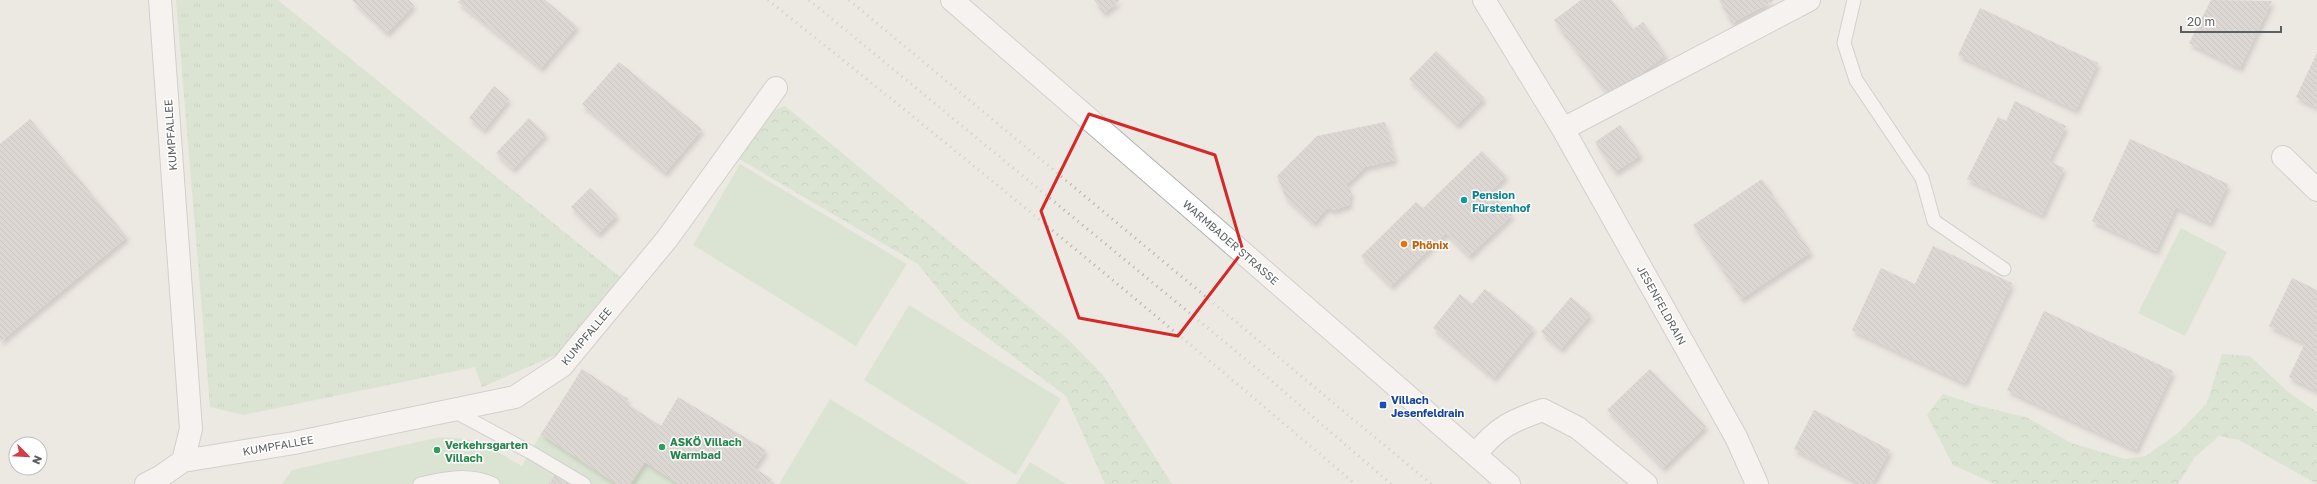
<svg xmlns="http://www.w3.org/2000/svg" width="2317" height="484" font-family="'Golos Text',sans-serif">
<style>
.grass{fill:url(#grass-tufts)}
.forest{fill:url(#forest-crowns)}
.park{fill:#c6e1c1}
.building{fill:url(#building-back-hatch);filter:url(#shadow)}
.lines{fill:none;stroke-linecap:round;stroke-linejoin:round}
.lane-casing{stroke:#b0b3b6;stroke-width:15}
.street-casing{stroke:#b0b3b6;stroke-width:24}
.secondary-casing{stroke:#afb3b6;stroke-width:24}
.lane{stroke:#fff;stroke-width:13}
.street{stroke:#fff;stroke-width:22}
.secondary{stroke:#fff;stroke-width:22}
.rail{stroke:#b0b1b1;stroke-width:3;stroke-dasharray:1 5;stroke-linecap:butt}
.marked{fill:none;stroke:#d62828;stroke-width:3;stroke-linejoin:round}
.culture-dot{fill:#0f9aa8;stroke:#fff;stroke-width:1.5}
.food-dot{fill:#e8710a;stroke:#fff;stroke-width:1.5}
.transit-dot{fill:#1a4fb4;stroke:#fff;stroke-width:1.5}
.leisure-dot{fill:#2e9e5b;stroke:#fff;stroke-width:1.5}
.labels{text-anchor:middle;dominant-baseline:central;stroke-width:3;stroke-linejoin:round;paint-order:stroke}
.street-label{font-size:11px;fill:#5b5f61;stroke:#fff}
.culture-label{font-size:11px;font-weight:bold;fill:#0d838f;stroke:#fff;text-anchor:start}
.food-label{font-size:11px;font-weight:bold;fill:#c56008;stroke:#fff;text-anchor:start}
.transit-label{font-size:11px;font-weight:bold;fill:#164399;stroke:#fff;text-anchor:start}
.leisure-label{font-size:11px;font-weight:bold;fill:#27864d;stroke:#fff;text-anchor:start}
</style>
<defs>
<pattern id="grass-tufts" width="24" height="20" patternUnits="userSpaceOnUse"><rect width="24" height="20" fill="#c6e1c1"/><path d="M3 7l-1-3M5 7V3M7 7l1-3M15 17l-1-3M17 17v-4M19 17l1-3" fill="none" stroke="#a4baa0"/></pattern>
<pattern id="forest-crowns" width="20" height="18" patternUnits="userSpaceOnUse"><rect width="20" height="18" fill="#c6e1c1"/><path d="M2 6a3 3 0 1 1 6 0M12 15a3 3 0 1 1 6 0" fill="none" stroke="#a4baa0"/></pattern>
<pattern id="building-back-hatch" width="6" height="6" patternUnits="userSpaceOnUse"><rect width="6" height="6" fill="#c7c3bf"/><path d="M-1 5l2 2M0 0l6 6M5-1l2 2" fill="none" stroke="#a5a29f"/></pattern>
<filter id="shadow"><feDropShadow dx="2.5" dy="4.5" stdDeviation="2" flood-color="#0004"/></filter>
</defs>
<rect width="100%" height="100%" fill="#ece8e2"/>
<path class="grass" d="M 176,0 L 278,0 L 620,277 L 556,355 L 482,387 L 475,367 L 243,415 L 210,407 Z"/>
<path class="forest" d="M 785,106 L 1069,340 L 1103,375 L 1172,484 L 1105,484 L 1066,396 L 961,318 L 918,264 L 734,156 L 769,112 Z
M 2222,354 L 2250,356 L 2288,392 L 2317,412 L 2317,484 L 2239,440 L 2219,436 L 2195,457 L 2178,484 L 1995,484 L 1953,465 L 1927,415 L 1943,394 L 1976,405 L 2028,418 L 2071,443 L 2125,459 L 2146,456 L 2178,433 L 2207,403 Z"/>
<path class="park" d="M 740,164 L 907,264 L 856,346 L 693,245 Z
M 2181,228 L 2227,252 L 2185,336 L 2138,313 Z
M 909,305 L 1061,399 L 1016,475 L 864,380 Z
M 830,399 L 969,484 L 779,484 Z
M 541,434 L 617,484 L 282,484 L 292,470 L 436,438 C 475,435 490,448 522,466 Z
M 645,462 L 679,484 L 630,484 Z
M 1030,462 L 1066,484 L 1016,484 Z"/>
<path class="building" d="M 352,0 L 409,0 L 414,5 L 387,33 Z
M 460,0 L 545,0 L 577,26 L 541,68 L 458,2 Z
M 1094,0 L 1120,0 L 1104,13 Z
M 1581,0 L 1612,0 L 1633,29 L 1643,22 L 1666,55 L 1609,97 L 1554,20 Z
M 1719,0 L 1775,0 L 1732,23 Z
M 2211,0 L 2272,1 L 2240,68 L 2189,43 Z
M 1980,8 L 2098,63 L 2076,110 L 1958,55 Z
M 1436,51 L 1484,98 L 1457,125 L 1409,79 Z
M 2317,53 L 2317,107 L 2296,97 Z
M 619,62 L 702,129 L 665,173 L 582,104 Z
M 494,86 L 509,99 L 484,130 L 469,118 Z
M 2015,101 L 2066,126 L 2049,161 L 2064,168 L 2042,215 L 1967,179 L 1998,117 L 2006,121 Z
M 529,118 L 546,134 L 513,169 L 496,153 Z
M 30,119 L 127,237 L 0,342 L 0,144 Z
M 1385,122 L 1395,160 L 1365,167 L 1346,185 L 1351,191 L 1349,205 L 1334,210 L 1327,208 L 1314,223 L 1286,198 L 1277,176 L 1317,136 Z
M 1620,125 L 1641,155 L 1615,172 L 1595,142 Z
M 2130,139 L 2228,184 L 2210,223 L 2176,207 L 2156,251 L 2092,221 Z
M 1482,151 L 1506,176 L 1490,192 L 1512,215 L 1469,256 L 1446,233 L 1391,286 L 1361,256 L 1416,202 L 1423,208 Z
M 1762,179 L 1811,252 L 1741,299 L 1693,225 Z
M 590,188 L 617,215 L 598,234 L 571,207 Z
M 1933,246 L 2012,283 L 1965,383 L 1852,330 L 1881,268 L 1915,284 Z
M 2292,278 L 2317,290 L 2317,391 L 2289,377 L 2305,343 L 2269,326 Z
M 1485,289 L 1534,328 L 1494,378 L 1433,328 L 1460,294 L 1472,304 Z
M 1571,297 L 1591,314 L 1561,349 L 1541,332 Z
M 2044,311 L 2173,371 L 2136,450 L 2007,390 Z
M 582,369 L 628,399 L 626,403 L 661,426 L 678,397 L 766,450 L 754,468 L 772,479 L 769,484 L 679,484 L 645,462 L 630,484 L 617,484 L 541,434 Z
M 1650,369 L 1706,426 L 1663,468 L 1607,410 Z
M 1814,410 L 1890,450 L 1872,484 L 1861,484 L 1794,449 Z
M 558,470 L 580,484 L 549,484 Z"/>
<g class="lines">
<g class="lane-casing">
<path id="lane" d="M 1854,0 L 1844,43 L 1856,80 L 1922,178 L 1934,221 L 2004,269
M 452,410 L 530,452 L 584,484
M 420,484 C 445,478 469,473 493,484"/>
</g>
<g class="street-casing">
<path id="street" d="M 160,0 L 191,429 L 183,461 L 294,443 L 515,397 L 562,366 L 667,239 L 776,88
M 1484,0 L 1563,129 L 1736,437 L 1757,484
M 1563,129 L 1809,0
M 2283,157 L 2317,190
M 1476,454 C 1496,428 1513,420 1543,410 L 1578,428 L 1646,484
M 146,484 L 160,477 L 183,461"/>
</g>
<g class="secondary-casing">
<path id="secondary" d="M 952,0 L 1509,484"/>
</g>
<use href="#lane" class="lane"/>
<use href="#street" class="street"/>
<use href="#secondary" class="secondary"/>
<path class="rail" d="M 768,0 C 966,158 1162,319 1355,484
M 809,0 L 1260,371 L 1391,484
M 849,0 L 1431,484"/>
</g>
<path d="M0 0H2317V484H0ZM 1089,114 L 1215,155 L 1243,251 L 1178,336 L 1079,318 L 1041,211 Z" fill="#ece8e2" fill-opacity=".55" fill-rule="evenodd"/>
<path class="marked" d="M 1089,114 L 1215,155 L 1243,251 L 1178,336 L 1079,318 L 1041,211 Z"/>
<circle class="culture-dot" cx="1464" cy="200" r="4"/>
<circle class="food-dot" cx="1404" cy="244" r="4"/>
<rect class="transit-dot" x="1379" y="401" width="8" height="8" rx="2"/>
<g class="leisure-dot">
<circle cx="662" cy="447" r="4"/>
<circle cx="437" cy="450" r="4"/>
</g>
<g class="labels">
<g class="street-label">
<text transform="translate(170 135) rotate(-94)">KUMPFALLEE</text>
<text transform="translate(1231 242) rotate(41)">WARMBADER STRASSE</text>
<text transform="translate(1662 305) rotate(61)">JESENFELDRAIN</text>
<text transform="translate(586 336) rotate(-50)">KUMPFALLEE</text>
<text transform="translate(278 445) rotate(-10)">KUMPFALLEE</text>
</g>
<g class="culture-label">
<text x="1472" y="194">Pension<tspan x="1472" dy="13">Fürstenhof</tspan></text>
</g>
<g class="food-label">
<text x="1412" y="244">Phönix</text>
</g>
<g class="transit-label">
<text x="1391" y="399">Villach<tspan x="1391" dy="13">Jesenfeldrain</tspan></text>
</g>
<g class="leisure-label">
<text x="670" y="441">ASKÖ Villach<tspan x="670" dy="13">Warmbad</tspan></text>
<text x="445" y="444">Verkehrsgarten<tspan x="445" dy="13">Villach</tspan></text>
</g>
</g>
<g transform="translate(28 456) rotate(114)"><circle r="19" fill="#ffffff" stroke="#bdbfc0"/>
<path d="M0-3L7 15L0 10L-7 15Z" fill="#d73d48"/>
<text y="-6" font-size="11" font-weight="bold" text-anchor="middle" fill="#5b5f61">N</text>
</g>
<path d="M2181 26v6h100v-6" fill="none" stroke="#5b5f61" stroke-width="2"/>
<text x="2187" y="26" font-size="12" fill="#5b5f61" stroke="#ffffff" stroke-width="3" paint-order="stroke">20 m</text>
</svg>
